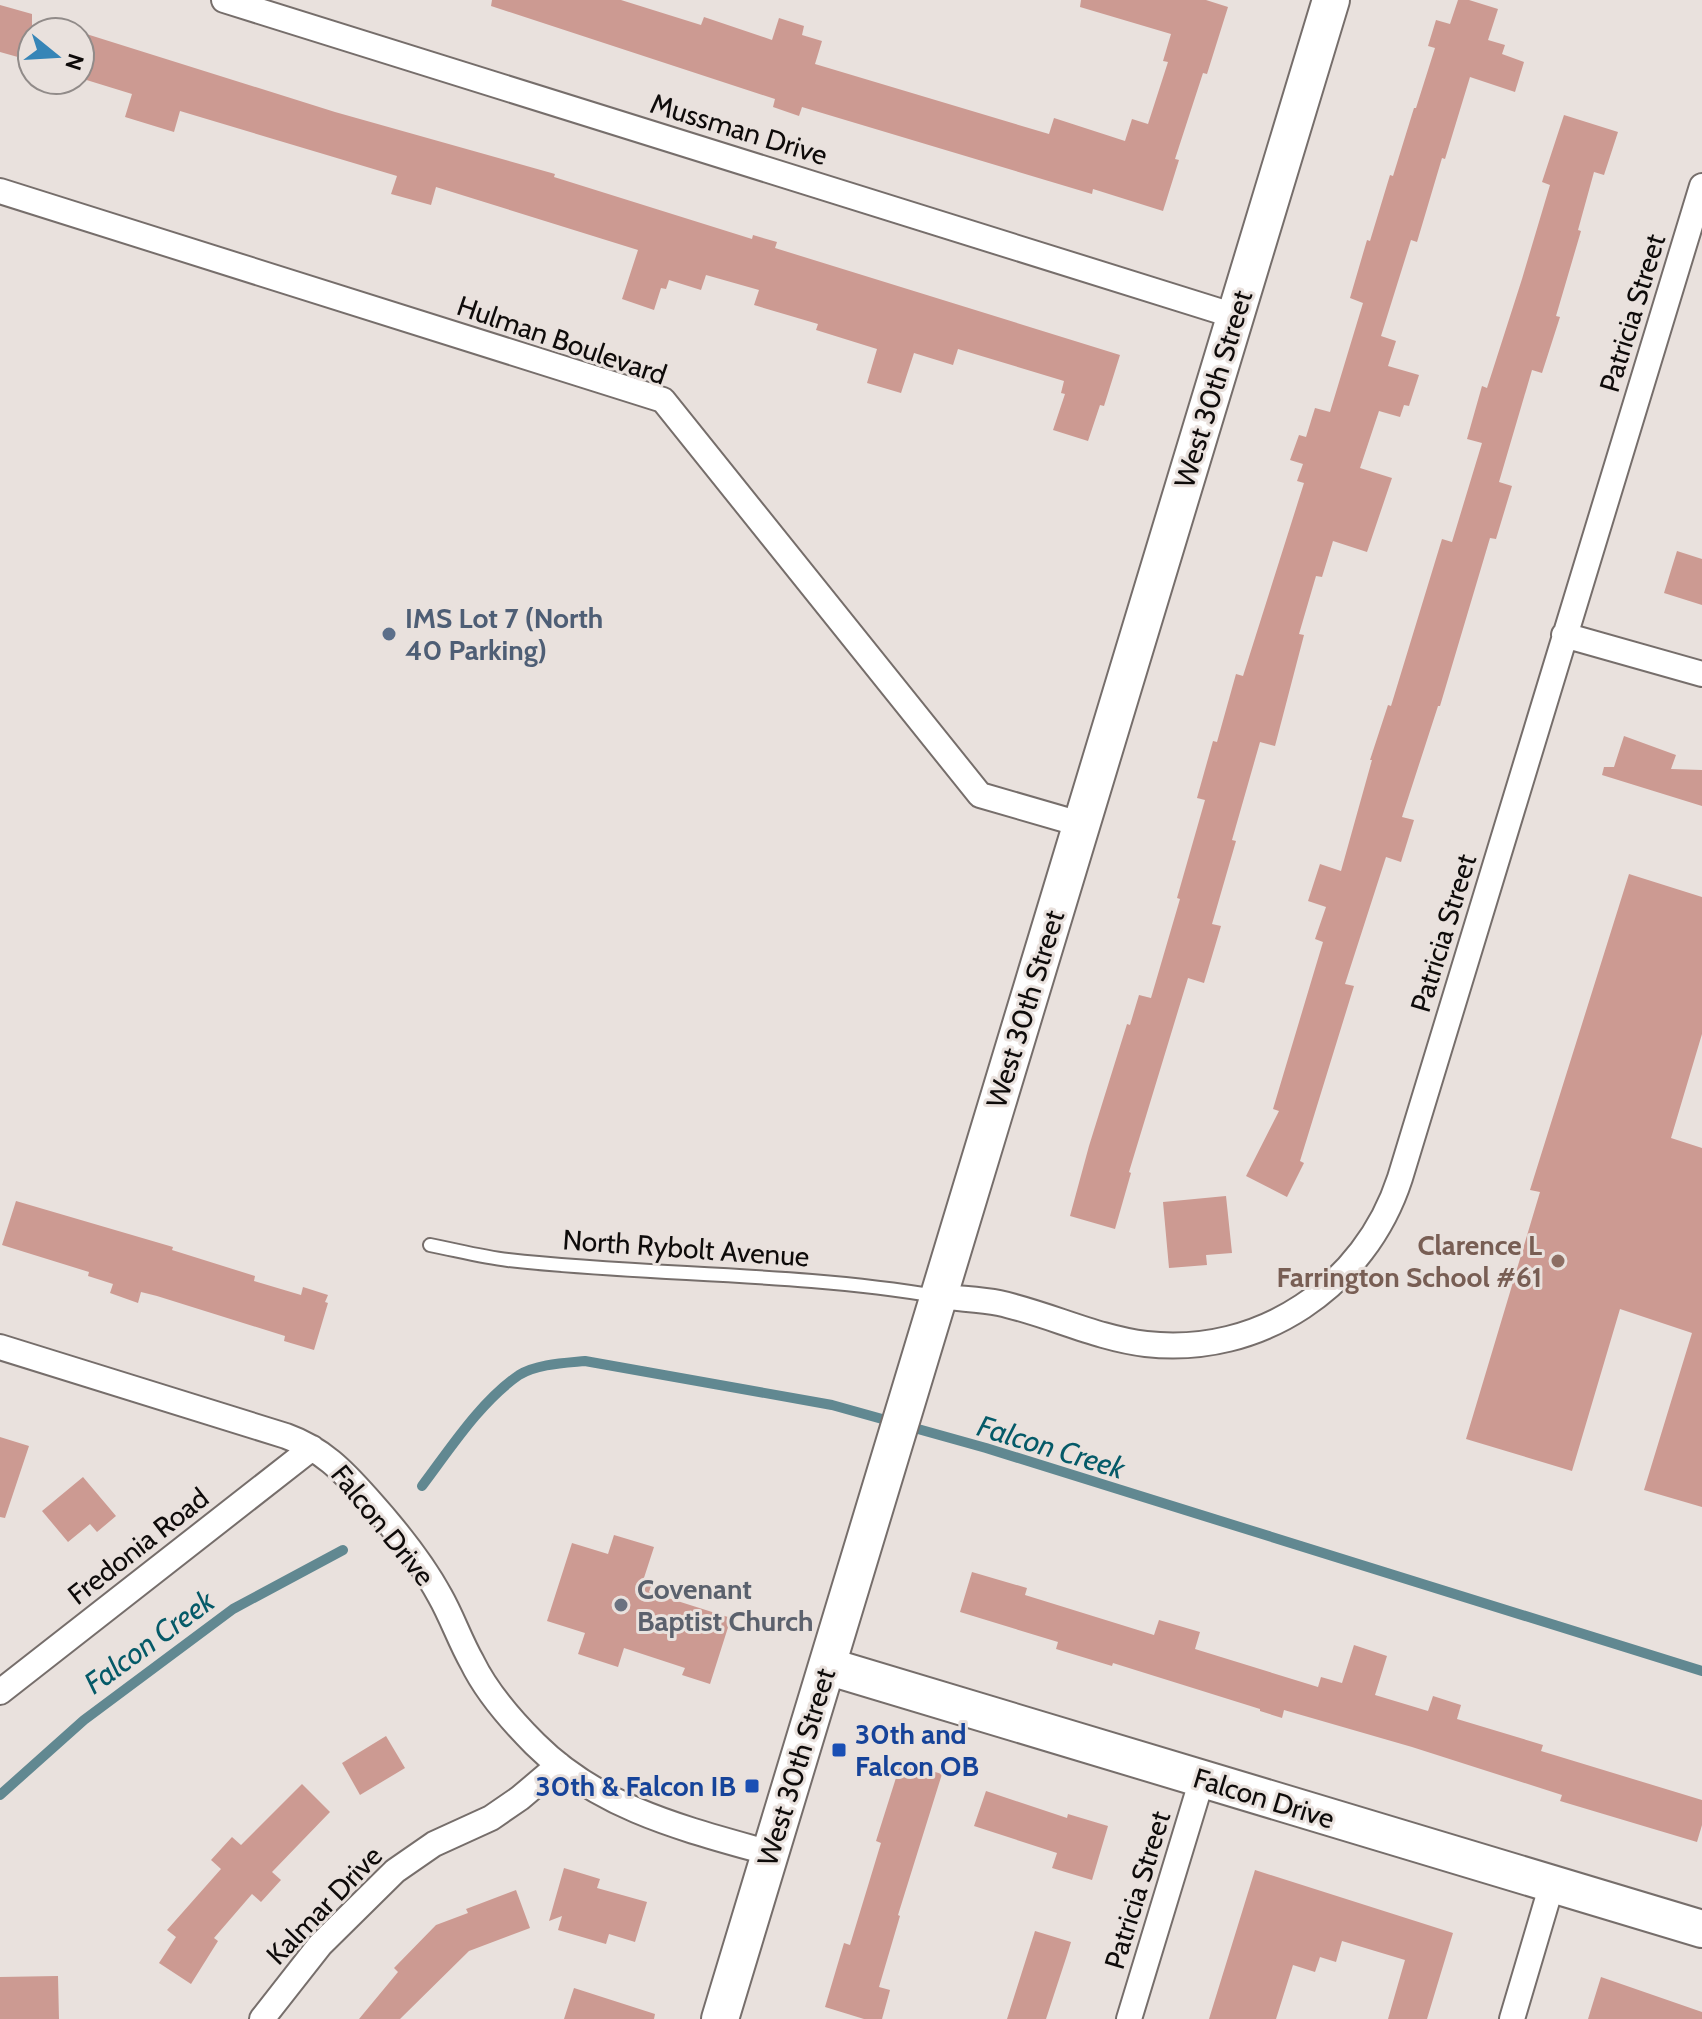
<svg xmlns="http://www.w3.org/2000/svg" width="1702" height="2019" font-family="Cabin,sans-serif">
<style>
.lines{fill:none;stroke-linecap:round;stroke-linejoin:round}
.stream{stroke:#618891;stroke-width:10}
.building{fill:#cc9a92}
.lane-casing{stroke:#766e6b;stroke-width:16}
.street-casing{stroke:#766e6b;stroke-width:28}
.secondary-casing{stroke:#766e6b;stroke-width:40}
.lane{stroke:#fff;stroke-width:12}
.street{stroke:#fff;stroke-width:24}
.secondary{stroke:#fff;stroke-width:36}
.service-dot{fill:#5c6f8a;stroke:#e9e1dd;stroke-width:3}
.education-dot{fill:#8d6e63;stroke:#e9e1dd;stroke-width:3}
.worship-dot{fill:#6b7280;stroke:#e9e1dd;stroke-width:3}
.transit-dot{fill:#1a4fb4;stroke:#e9e1dd;stroke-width:3}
.labels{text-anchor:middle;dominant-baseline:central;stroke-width:6;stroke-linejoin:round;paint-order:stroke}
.street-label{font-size:28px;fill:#0e0b0a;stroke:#e9e1dd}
.service-label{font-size:28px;font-weight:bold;fill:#4e5e75;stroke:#e9e1dd;text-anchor:start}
.education-label{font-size:28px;font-weight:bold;fill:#785e54;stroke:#e9e1dd;text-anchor:end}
.worship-label{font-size:28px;font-weight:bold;fill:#5b616d;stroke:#e9e1dd;text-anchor:start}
.transit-label{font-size:28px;font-weight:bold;fill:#164399;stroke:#e9e1dd;text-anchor:start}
.water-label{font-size:30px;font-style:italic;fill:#055a68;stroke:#e9e1dd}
</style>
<rect width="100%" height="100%" fill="#e9e1dd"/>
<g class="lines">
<path class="stream" d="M 422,1486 C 450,1449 480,1402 519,1375 C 537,1364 564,1363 585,1361 L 832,1405 L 986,1448 L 1702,1671
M 0,1795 L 84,1720 L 233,1609 L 343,1550"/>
</g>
<path class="building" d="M 492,0 L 621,0 L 701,25 L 704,17 L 772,40 L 779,18 L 804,26 L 802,35 L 822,41 L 815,64 L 1049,134 L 1054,118 L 1125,141 L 1132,119 L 1148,124 L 1168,62 L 1163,61 L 1171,34 L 1080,7 L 1081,0 L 1206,0 L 1228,7 L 1207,74 L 1203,73 L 1175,159 L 1179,160 L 1163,211 L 1093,189 L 1092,194 L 802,107 L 799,116 L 773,107 L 775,99 L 491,6 Z
M 1458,0 L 1469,0 L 1498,9 L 1488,40 L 1505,45 L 1502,54 L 1524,62 L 1515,92 L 1470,77 L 1445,159 L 1442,158 L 1417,242 L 1411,240 L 1381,336 L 1396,341 L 1388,366 L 1419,375 L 1409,406 L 1404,405 L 1400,417 L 1379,411 L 1360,468 L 1392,478 L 1367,552 L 1333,541 L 1322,577 L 1316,576 L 1299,634 L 1304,635 L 1275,746 L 1260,742 L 1232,840 L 1236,841 L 1212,924 L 1221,926 L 1204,983 L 1188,978 L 1129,1172 L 1131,1173 L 1115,1229 L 1070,1216 L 1089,1146 L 1127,1024 L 1130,1025 L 1139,995 L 1151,998 L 1180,899 L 1177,898 L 1205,800 L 1197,798 L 1213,741 L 1217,742 L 1236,674 L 1243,676 L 1304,483 L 1297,481 L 1303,464 L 1290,460 L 1299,435 L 1306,437 L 1315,408 L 1330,412 L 1363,303 L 1350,298 L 1367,240 L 1370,241 L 1390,175 L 1393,176 L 1414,108 L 1416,108 L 1435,48 L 1428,46 L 1436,20 L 1450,24 Z
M 0,5 L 32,14 L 32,61 L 0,52 Z
M 80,32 L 335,112 L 555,174 L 554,177 L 752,239 L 753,235 L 777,242 L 775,248 L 1120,355 L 1104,406 L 1100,405 L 1088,441 L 1053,430 L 1065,394 L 1061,393 L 1064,381 L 958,349 L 953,365 L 914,353 L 901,393 L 867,383 L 877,349 L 816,330 L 818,324 L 754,305 L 759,290 L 706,275 L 701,290 L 669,280 L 666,289 L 661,288 L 654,310 L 622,299 L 638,250 L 436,187 L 431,205 L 391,194 L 397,176 L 180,111 L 174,132 L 125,117 L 132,94 L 80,78 Z
M 1564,115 L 1618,132 L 1604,175 L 1594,172 L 1578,230 L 1581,231 L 1556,316 L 1560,317 L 1542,373 L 1532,370 L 1499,482 L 1512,486 L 1496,539 L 1490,538 L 1440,706 L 1438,706 L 1402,817 L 1414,820 L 1401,862 L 1386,857 L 1345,984 L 1354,986 L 1300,1161 L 1304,1163 L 1287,1197 L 1246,1176 L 1279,1111 L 1273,1109 L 1323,942 L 1315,939 L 1326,907 L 1308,901 L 1320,864 L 1341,871 L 1372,760 L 1370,760 L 1388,705 L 1391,706 L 1442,539 L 1452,542 L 1482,443 L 1467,439 L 1482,386 L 1487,388 L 1522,279 L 1550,185 L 1542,182 Z
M 1677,551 L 1702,559 L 1702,605 L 1664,593 Z
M 1624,736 L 1676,755 L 1671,769 L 1702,770 L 1702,806 L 1602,775 L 1604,767 L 1614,767 Z
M 1629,874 L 1702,897 L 1702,1034 L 1671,1138 L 1702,1148 L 1702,1507 L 1644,1490 L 1692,1333 L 1620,1309 L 1572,1471 L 1466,1439 L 1540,1192 L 1530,1190 Z
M 1226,1196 L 1232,1253 L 1206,1255 L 1207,1265 L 1169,1268 L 1163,1202 Z
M 16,1201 L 173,1247 L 172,1250 L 255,1276 L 254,1281 L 301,1295 L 303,1287 L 328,1295 L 325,1302 L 328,1303 L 314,1350 L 284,1341 L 285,1336 L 157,1296 L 141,1292 L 138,1303 L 110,1293 L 113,1284 L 88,1276 L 89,1272 L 2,1245 Z
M 0,1437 L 29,1446 L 5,1518 L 0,1517 Z
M 83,1477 L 116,1516 L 97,1532 L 90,1524 L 68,1542 L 42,1511 Z
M 614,1535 L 654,1547 L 642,1584 L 651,1586 L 649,1592 L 731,1618 L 710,1684 L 682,1675 L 685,1668 L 624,1648 L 618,1667 L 578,1654 L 585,1633 L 547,1621 L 572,1543 L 608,1554 Z
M 972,1572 L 1027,1588 L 1025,1595 L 1154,1635 L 1159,1620 L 1200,1632 L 1195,1649 L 1318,1687 L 1321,1677 L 1342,1683 L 1354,1645 L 1387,1656 L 1375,1695 L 1428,1711 L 1433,1696 L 1461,1705 L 1457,1719 L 1543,1745 L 1541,1751 L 1702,1800 L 1702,1825 L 1697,1842 L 1560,1801 L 1562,1795 L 1412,1747 L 1284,1710 L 1282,1718 L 1260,1711 L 1260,1709 L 1113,1663 L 1112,1666 L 1056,1649 L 1058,1642 L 960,1612 Z
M 386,1736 L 405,1768 L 360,1795 L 342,1763 Z
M 901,1762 L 942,1774 L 898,1915 L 900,1916 L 879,1987 L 890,1990 L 882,2019 L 864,2019 L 825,2007 L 844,1943 L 850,1945 L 881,1843 L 876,1841 Z
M 302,1784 L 330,1812 L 272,1872 L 281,1880 L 261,1902 L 252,1894 L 214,1938 L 218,1941 L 191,1984 L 159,1963 L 176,1937 L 167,1930 L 221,1869 L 211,1860 L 232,1837 L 241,1845 Z
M 986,1791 L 1067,1818 L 1068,1814 L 1108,1826 L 1092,1880 L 1052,1868 L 1057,1853 L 974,1826 Z
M 564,1868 L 600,1879 L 597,1888 L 647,1902 L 635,1942 L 609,1934 L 606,1944 L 558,1930 L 562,1916 L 549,1921 Z
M 1255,1870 L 1453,1933 L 1427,2019 L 1388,2019 L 1405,1960 L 1342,1941 L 1336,1962 L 1320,1957 L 1315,1972 L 1293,1965 L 1276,2019 L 1209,2019 Z
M 516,1890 L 530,1928 L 469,1951 L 400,2019 L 359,2019 L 398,1972 L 394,1968 L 436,1925 L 468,1913 L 466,1909 Z
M 1035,1931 L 1071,1942 L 1067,1955 L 1046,2019 L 1007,2019 Z
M 58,1976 L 59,2019 L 0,2019 L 0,1977 Z
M 1601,1977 L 1702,2012 L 1702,2019 L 1588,2019 Z
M 574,1988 L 655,2014 L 654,2019 L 564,2019 Z"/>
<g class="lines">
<g class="lane-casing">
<path id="lane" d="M 430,1245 C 456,1250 482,1257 508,1260 C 651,1276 795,1272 936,1296"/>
</g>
<g class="street-casing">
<path id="street" d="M 224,0 L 1235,316
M 0,191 L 663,400 L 980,795 L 1080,824
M 1564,635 L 1702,674
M 938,1296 C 958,1299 980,1299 999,1303 C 1049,1314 1096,1338 1146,1344 C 1260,1357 1365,1286 1400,1178 L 1702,186
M 0,1347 L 286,1436 C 322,1449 343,1471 367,1498 C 394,1528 421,1561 440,1596 C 452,1617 460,1641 472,1662 C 487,1693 511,1720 535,1744 C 600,1809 685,1829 770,1853
M 0,1692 L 312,1448
M 262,2019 L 320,1945 L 395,1871 L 434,1844 L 491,1818 L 520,1798 L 559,1765
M 1129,2019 L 1202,1779
M 1512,2019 L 1552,1884"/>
</g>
<g class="secondary-casing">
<path id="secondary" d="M 827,1666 L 1702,1929
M 720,2019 L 1331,0"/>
</g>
<use href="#lane" class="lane"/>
<use href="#street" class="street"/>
<use href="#secondary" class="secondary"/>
</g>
<circle class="service-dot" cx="389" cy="634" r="8"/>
<circle class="education-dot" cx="1558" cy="1261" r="8"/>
<circle class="worship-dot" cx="621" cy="1605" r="8"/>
<g class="transit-dot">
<rect x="831" y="1742" width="16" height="16" rx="4"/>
<rect x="744" y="1778" width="16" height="16" rx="4"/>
</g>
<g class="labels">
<g class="street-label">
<text transform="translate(739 129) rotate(17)">Mussman Drive</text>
<text transform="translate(1632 313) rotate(-73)">Patricia Street</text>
<text transform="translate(562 340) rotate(19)">Hulman Boulevard</text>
<text transform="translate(1213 389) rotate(-73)">West 30th Street</text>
<text transform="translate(1443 933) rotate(-73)">Patricia Street</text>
<text transform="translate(1025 1009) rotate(-73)">West 30th Street</text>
<text transform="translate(686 1248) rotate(4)">North Rybolt Avenue</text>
<text transform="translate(383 1525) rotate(51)">Falcon Drive</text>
<text transform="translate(138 1546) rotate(-38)">Fredonia Road</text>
<text transform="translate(796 1767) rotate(-73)">West 30th Street</text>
<text transform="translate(1264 1798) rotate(17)">Falcon Drive</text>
<text transform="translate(1137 1890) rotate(-73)">Patricia Street</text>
<text transform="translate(324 1905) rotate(-46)">Kalmar Drive</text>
</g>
<g class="service-label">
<text x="405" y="618">IMS Lot 7 (North<tspan x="405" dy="32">40 Parking)</tspan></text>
</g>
<g class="education-label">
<text x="1542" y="1245">Clarence L<tspan x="1542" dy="32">Farrington School #61</tspan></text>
</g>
<g class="worship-label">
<text x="637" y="1589">Covenant<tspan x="637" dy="32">Baptist Church</tspan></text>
</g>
<g class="transit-label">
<text x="855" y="1734">30th and<tspan x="855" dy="32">Falcon OB</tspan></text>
<text x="736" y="1786" text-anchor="end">30th &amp; Falcon IB</text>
</g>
<g class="water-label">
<text transform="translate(1051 1447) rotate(17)">Falcon Creek</text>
<text transform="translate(149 1642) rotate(-36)">Falcon Creek</text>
</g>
</g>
<g transform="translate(56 56) rotate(108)"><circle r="38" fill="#e9e1dd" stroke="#918b89" stroke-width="2"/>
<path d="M0-6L14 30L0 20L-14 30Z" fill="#3685b7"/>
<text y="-12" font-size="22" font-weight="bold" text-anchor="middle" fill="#0e0b0a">N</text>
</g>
</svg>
